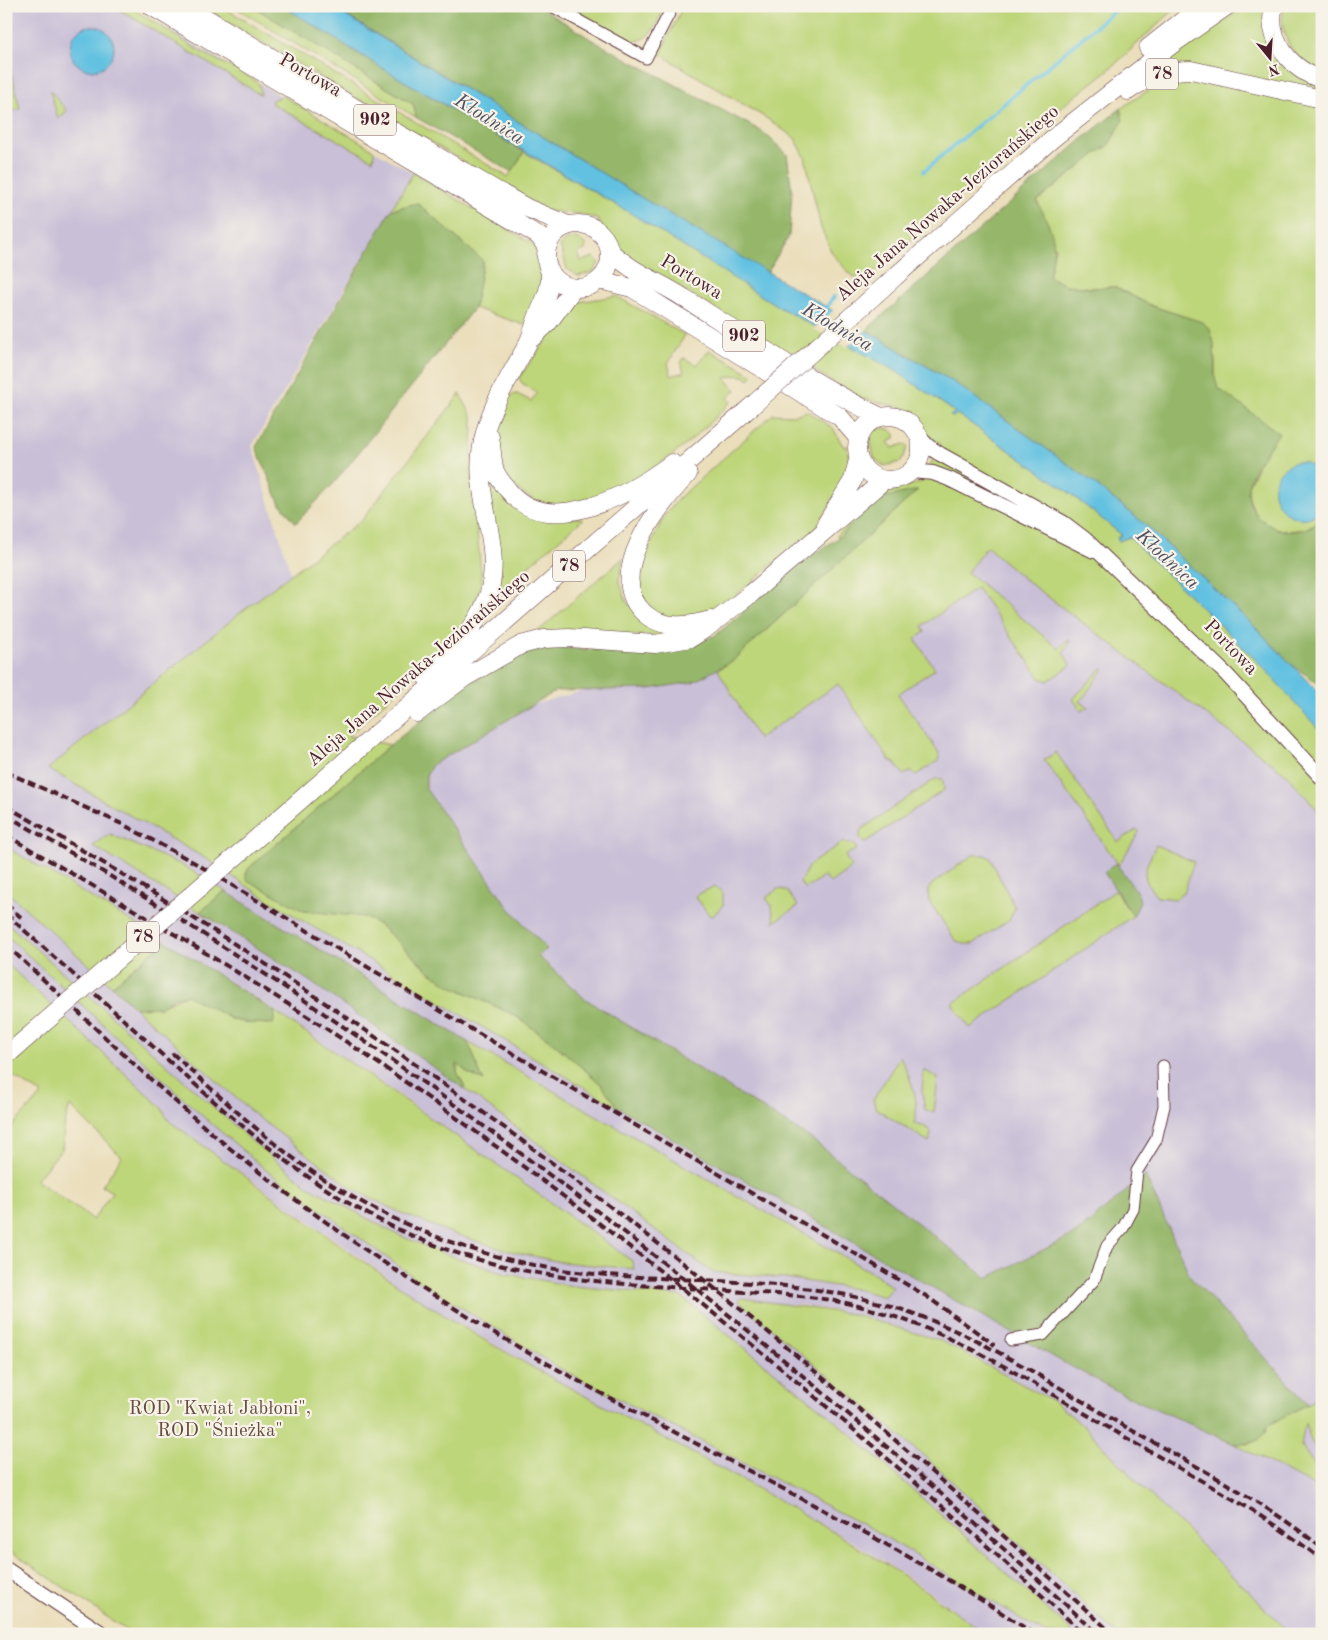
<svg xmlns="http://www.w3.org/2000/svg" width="1328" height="1640" font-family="'Old Standard TT',serif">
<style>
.industrial{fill:#c9bfd7;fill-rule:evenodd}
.green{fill:#bed67a;stroke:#847a52;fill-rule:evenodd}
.forest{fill:#96b76a;stroke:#706b4a}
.water{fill:#62c1e1;stroke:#567086}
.pier{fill:#eadebb}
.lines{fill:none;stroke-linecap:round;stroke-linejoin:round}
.stream{stroke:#62c1e1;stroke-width:4}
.minor-casing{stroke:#623c41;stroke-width:13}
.tertiary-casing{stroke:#623c41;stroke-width:16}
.primary-casing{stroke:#623c41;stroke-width:19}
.minor{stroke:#fff;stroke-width:11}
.tertiary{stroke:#fff;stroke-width:14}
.primary{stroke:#fff;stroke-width:18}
.rail{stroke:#4a1f2b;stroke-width:4;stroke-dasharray:8 4;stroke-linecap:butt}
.primary-bridge-casing{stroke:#623c41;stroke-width:19;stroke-linecap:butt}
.primary-bridge{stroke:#fff;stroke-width:18}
.labels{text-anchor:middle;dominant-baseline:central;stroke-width:4.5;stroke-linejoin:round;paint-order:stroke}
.shield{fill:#f7f3e8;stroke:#7e5f64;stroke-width:1}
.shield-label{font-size:18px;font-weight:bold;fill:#4a1f2b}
.street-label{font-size:19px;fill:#4a1f2b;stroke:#f7f3e8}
.park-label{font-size:19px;fill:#674d3f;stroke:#f7f3e8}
.water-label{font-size:20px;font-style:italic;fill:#515062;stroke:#f7f3e8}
</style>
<rect width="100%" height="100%" fill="#f7f3e8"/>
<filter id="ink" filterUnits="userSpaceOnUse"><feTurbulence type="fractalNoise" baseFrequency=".02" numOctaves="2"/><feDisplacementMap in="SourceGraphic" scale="10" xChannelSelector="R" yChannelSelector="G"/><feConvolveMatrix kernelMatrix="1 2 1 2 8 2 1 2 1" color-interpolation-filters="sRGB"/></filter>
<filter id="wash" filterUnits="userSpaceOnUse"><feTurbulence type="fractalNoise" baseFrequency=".0096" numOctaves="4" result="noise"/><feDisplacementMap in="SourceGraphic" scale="20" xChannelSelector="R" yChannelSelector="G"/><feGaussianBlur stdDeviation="1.12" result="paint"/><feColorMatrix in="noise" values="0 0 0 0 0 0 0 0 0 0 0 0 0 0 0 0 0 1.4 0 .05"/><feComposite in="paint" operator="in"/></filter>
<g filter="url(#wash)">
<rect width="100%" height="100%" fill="#eadebb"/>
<path class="industrial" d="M 6,6 L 128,6 L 413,173 L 252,446 L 340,734 L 236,880 L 619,1108 L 1059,1360 L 1125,1395 L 1234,1444 L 1322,1490 L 1322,1634 L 1291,1634 L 1137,1482 L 1083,1425 L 1050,1399 L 1029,1387 L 939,1340 L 852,1314 L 801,1305 L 739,1301 L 931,1462 L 1117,1634 L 1075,1634 L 831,1417 L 680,1296 L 573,1286 L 502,1273 L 437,1251 L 394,1233 L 308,1186 L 253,1142 L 6,922 L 6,891 L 255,1115 L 355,1190 L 401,1213 L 451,1233 L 505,1250 L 561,1262 L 634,1265 L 401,1096 L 265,1004 L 165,941 L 6,847 ZM 110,834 L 184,866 L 466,1041 L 874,1274 L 885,1297 L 855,1289 L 785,1278 L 712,1272 L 466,1090 L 308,980 L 94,847 Z
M 987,547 L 1028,582 L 1286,774 L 1322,815 L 1322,1394 L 1308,1404 L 1305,1424 L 1311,1441 L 1322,1459 L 1322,1475 L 1301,1446 L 1308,1404 L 1190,1276 L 1145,1176 L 1077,1233 L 987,1278 L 810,1138 L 584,998 L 538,955 L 547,949 L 509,908 L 430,796 L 425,782 L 390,745 L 614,682 Z
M 6,935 L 267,1171 L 422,1283 L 559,1368 L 877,1532 L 1046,1634 L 985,1634 L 933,1594 L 861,1547 L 770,1495 L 555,1380 L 424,1303 L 169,1121 L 161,1107 L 6,963 Z"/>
<path class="green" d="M 113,6 L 128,6 L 200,51 L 253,79 L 259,84 L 261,95 Z
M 201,6 L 221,6 L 508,177 L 524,152 L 627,211 L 779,307 L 894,370 L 955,412 L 951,416 L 952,417 L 957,414 L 1062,487 L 1122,535 L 1119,541 L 1129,537 L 1264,668 L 1319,728 L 1322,733 L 1322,815 L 1286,774 L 1028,582 L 987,547 L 967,572 L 1059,649 L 1066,641 L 1070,641 L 1063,653 L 1071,665 L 1048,681 L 1040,678 L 977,588 L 922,626 L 925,632 L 915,639 L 935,669 L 898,694 L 939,753 L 939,760 L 916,775 L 911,771 L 904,775 L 894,762 L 891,762 L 838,684 L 758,739 L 718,670 L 734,660 L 917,491 L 880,499 L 838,538 L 837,535 L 878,495 L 922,482 L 940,444 L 925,432 L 903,408 L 860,398 L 623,253 L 597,219 L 580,214 L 547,211 Z
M 233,6 L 252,6 L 413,104 L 417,118 Z
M 563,6 L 665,6 C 657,23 651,43 629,41 Z
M 683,6 L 1178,6 L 1112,67 L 1034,129 L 863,283 L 849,273 L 832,253 L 821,228 L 805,157 L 795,138 L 766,118 L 660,54 Z
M 1245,6 L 1266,6 L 1267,28 L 1322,86 L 1322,92 L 1165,63 Z
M 1284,6 L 1322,6 L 1322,70 C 1294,63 1277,33 1284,6 Z
M 6,50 L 20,109 L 6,112 Z
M 1187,78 L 1322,106 L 1322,519 L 1305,529 L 1289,531 L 1272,528 L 1257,516 L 1249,499 L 1248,486 L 1257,468 L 1230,399 L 1218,388 L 1215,379 L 1215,360 L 1201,322 L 1152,306 L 1115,287 L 1091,288 L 1066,285 L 1049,277 L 1055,248 L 1037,201 L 1097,153 L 1108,146 L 1123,113 L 1120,109 L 1159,83 Z
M 50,90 L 67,111 L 58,119 L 50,91 Z
M 283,96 L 371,148 L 374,152 L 373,160 L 271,103 L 273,99 Z
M 413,173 L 533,244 C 549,275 539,298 524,325 L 474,308 L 483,261 L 417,203 L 391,210 Z
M 576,238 L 586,245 L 585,250 L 578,253 L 581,261 L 594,257 L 599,263 L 593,272 L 578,276 L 567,269 L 560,245 L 568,239 Z
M 616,296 L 685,335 L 668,363 L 671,376 L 684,372 L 681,363 L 684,358 L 697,365 L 709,350 L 753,375 L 749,379 C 741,373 733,376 725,378 L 736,390 L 728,398 L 731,402 C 713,419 695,438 675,453 C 642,478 567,524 527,496 C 517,490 503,476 501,464 C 497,442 496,414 510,395 L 517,394 L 531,401 L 537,393 L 522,383 L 519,378 L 568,310 L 578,302 Z
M 460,394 L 473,418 L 471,474 L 482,582 L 471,612 L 461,627 L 427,663 L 348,736 L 390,745 L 249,868 L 246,874 L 304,911 L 365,916 L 382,927 L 429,971 L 447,984 L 514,1015 L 551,1041 L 600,1083 L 619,1108 L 271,902 L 203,857 L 48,769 L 240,613 L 362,520 Z
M 807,411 L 833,428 L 843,446 L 847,446 L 851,472 L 814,530 L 731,599 L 708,610 L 684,617 L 668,618 L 653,611 L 640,592 L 638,581 L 639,568 L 665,515 L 679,498 L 773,414 L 794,415 Z
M 879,428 L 890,429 L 895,434 L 895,438 L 888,442 L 893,448 L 904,444 L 908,447 L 901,462 L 884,466 L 874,458 L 869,432 Z
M 492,481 C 519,522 536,519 581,518 L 582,520 L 499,591 L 501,570 L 488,482 Z
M 623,558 L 619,580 L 627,603 L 668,633 L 665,636 L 536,633 Z
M 1102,668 L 1104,669 L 1080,702 L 1088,707 L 1081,711 L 1073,699 Z
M 1056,752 L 1118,842 L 1137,829 L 1139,832 L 1119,865 L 1044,760 Z
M 935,779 L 943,779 L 944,790 L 864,843 C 859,839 859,834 862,829 Z
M 110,834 L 184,866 L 225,891 L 200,912 L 93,846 Z
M 843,842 L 854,845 L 857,849 L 845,856 L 852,867 L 830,883 L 824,876 L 805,889 L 800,882 L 809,865 Z
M 1156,845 L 1194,862 L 1185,890 L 1177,899 L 1157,897 C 1138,874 1145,870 1156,845 Z
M 6,847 L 165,941 L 112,986 L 6,891 Z
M 973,855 L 985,855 L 990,858 L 1015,908 L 1010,919 L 973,944 L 964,944 L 955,940 L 929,901 L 928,890 L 932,884 Z
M 715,886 L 723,893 L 723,905 L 713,916 L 710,916 L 695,896 Z
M 778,889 L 786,890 L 798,906 L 774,922 L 772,906 L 766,898 Z
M 1115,891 L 1133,916 L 970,1028 L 952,1004 Z
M 6,922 L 253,1142 L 308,1186 L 394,1233 L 437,1251 L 502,1273 L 573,1286 L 680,1296 L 831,1417 L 1075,1634 L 1046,1634 L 877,1532 L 559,1368 L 422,1283 L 267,1171 L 206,1119 L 6,935 Z
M 6,963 L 161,1107 L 169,1121 C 274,1196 377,1277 488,1342 C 654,1438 832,1516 985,1634 L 132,1634 L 6,1548 L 6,1133 L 42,1094 L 6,1072 ZM 70,1106 L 122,1157 L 102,1186 L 112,1192 L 93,1220 L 36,1180 L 62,1149 L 65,1122 Z
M 186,995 C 202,998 216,1012 231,1019 C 243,1024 255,1022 267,1024 L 275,1017 L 274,1011 C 395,1092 514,1176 632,1261 L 634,1269 L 561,1262 L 505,1250 L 451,1233 L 401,1213 L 355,1190 L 255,1115 L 135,1008 L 167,1003 Z
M 466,1041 L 874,1274 L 892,1287 L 885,1297 L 855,1289 L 785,1278 L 712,1272 L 466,1090 L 457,1072 L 457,1063 L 469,1074 L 483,1080 C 476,1067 475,1053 466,1041 Z
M 900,1056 C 910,1079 921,1099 914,1124 L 926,1127 L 931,1133 L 929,1142 L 876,1109 L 873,1100 Z
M 924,1070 L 938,1078 L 934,1112 L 925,1110 L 922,1090 Z
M 741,1298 L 852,1314 L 939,1340 L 1050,1399 L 1083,1425 L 1137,1482 L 1291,1634 L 1117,1634 L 931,1462 L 741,1303 L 739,1301 Z
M 1322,1394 L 1322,1459 L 1311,1441 L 1305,1423 L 1301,1446 L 1322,1475 L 1322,1490 L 1234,1444 L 1250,1444 L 1266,1433 L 1268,1425 L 1308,1404 Z"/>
<path class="forest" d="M 252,6 L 283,6 L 382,68 L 524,152 L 512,172 L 417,118 L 413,104 Z
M 331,6 L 539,6 L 592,40 L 763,132 L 787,154 L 792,191 L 789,236 L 767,273 L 644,199 Z
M 1120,109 L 1123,121 L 1108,146 L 1097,153 L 1037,201 C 1054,236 1058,238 1049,277 L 1066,285 L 1091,288 L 1115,287 L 1152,306 L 1202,322 L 1210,329 L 1214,343 L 1215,379 L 1218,388 L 1279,433 C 1271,446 1249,473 1248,488 C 1246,517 1278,538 1305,529 C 1311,527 1316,523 1322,519 L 1322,686 L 1292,665 L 1254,626 L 1148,527 L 1091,481 L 955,383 L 866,330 L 1080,141 Z
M 417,203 L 483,261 L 474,308 L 335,482 L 296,523 L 279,502 L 256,447 L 391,210 Z
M 918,490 L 734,660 L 693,682 L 649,689 L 556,691 L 432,765 L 426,775 L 426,789 L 509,908 L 547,949 L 538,956 L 584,998 L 810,1138 L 987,1278 L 1077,1233 L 1145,1175 L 1190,1276 L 1308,1404 L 1268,1425 C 1264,1443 1250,1444 1234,1444 L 1125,1395 L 1059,1360 L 619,1108 L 600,1083 L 551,1041 L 514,1015 L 447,984 L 429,971 L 382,927 L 365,917 L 304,911 L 247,880 L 246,874 L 249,868 L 390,745 L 469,683 L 494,669 L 527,652 L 562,648 L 656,653 L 688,647 L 716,635 L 794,568 L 838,538 L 880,498 Z
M 1116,863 L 1138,894 L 1140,902 L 1133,916 L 1104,872 Z
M 225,891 L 466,1041 C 475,1053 476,1068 484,1081 L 469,1074 L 457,1064 L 457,1072 L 466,1090 L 308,980 L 200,912 Z
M 165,941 L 274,1011 L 275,1017 L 273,1024 L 249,1023 L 234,1020 L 186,995 L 174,998 L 160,1007 L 135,1008 L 112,986 Z"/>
<path class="water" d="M 283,6 L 330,6 L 644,199 L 955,383 L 1091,481 L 1148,527 L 1254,626 L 1322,696 L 1322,733 L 1264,668 L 1129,537 L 1119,541 L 1117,538 L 1122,535 L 1062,487 L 957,414 L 953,417 L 950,416 L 955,412 L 894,370 L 779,307 L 627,211 L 382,68 Z
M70 48a22 22 0 1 1 44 0a22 22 0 1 1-44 0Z
M 1295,462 L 1305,462 L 1322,470 L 1322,509 C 1293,541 1246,483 1295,462 Z"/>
<path class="pier" d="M 835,309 L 868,329 L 847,347 L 813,329 Z"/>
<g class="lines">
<path class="stream" d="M 924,171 L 1120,6
M 824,311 L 834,297"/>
</g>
</g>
<g filter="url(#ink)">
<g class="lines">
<g class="minor-casing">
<path id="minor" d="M 552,6 L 646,58 L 673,6
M 1011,1340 L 1043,1335 L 1094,1280 L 1107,1246 L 1123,1228 L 1133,1209 L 1137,1171 L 1156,1140 L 1164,1106 L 1163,1066"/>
</g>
<g class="tertiary-casing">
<path id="tertiary" d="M 919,437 L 929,447 L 940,454 L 1064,523 L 1085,539 L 1226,674 L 1322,778
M 912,471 L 933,473 L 949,479 L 1094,551
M 6,1569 L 103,1634"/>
</g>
<g class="primary-casing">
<path id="primary" d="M 151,6 L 539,236 L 547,248
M 186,6 L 390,129 L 527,208 L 568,225
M 1274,6 C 1265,39 1292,71 1322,79
M 1148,48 L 1201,6
M 1128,91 C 1147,77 1167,70 1191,70 L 1322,99
M546 256a32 32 0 1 1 64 0a32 32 0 1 1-64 0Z
M 610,251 C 631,272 660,282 684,298 C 749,338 812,384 881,417
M 897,275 L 1052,139 L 1170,46 L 1227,6
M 599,280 L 632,288 L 840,417 L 858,438
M 532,338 L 548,323 L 574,288
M857 448a32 32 0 1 1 64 0a32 32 0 1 1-64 0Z
M 490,437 C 492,448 492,461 495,471 C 498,478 504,485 508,490 C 548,541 632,493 672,463
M 688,474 C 659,505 602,576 645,614 C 664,630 689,626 711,620
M 826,524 L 853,480 L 858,460
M 425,676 C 451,652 479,628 489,593 C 503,543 473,496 482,446 C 488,408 511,376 528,343 C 532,335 534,326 537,318 C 544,300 551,291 550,271
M 417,713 L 464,678 L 521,645 L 544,639 L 569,638 L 655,644 L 691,638 L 705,629 L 752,593 L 883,481
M 280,818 L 753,405"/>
</g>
<use href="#minor" class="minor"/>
<use href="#tertiary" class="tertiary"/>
<use href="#primary" class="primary"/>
<path class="rail" d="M 6,772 L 124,825 L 195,863 L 459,1022 L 866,1260 L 926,1296 L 995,1345
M 6,806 C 260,951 503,1117 729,1300 C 861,1407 987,1521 1113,1634
M 6,815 C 404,1042 761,1326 1098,1634
M 6,835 C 129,907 252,978 369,1057 C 622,1229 859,1427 1084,1634
M 6,904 L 23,919
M 6,914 C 61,963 115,1012 169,1061 C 251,1135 323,1200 427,1242 C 520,1280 619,1284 717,1290 C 755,1293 793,1294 830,1300 C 941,1319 1034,1385 1130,1440 C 1195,1478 1263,1512 1322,1560
M 6,945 C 75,1008 142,1074 214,1135 C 292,1201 376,1259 462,1313 C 648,1429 852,1512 1034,1634
M 172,1053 C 214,1091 257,1132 304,1166 C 389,1226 492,1265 596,1274 C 688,1282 783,1278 872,1301 C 962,1323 1040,1377 1119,1423 C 1187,1462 1260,1498 1322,1548"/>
<g class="primary-bridge-casing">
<path id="primary-bridge" d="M 753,405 L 897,275
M 6,1056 L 280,818"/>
</g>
<use href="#primary-bridge" class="primary-bridge"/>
</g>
</g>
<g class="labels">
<g class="shield">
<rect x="1146" y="58.5" width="32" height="31" rx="4"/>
<rect x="354" y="104.5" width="42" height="31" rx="4"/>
<rect x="723" y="320.5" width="42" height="31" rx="4"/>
<rect x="553" y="550.5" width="32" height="31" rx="4"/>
<rect x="127" y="921.5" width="32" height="31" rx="4"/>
</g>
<g class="shield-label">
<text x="1162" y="74">78</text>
<text x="375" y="120">902</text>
<text x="744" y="336">902</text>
<text x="569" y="566">78</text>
<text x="143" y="937">78</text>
</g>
<g class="street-label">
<text transform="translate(310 76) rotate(30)">Portowa</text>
<text transform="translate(948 204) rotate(-41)">Aleja Jana Nowaka-Jeziorańskiego</text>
<text transform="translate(691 278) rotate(31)">Portowa</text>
<text transform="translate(1230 648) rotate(46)">Portowa</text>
<text transform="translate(419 669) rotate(-41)">Aleja Jana Nowaka-Jeziorańskiego</text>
</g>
<g class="park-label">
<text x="220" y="1409">ROD "Kwiat Jabłoni",<tspan x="220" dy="22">ROD "Śnieżka"</tspan></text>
</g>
<g class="water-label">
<text transform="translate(489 120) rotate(32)">Kłodnica</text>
<text transform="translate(837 328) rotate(30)">Kłodnica</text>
<text transform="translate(1167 560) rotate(43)">Kłodnica</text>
</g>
</g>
<rect width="1328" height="1640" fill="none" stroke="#f7f3e8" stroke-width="25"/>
<g transform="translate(1270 58) rotate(162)" stroke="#f7f3e8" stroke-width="4" paint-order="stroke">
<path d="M0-4L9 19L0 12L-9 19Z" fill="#4a1f2b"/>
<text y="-8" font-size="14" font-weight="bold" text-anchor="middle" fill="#4a1f2b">N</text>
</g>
</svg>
